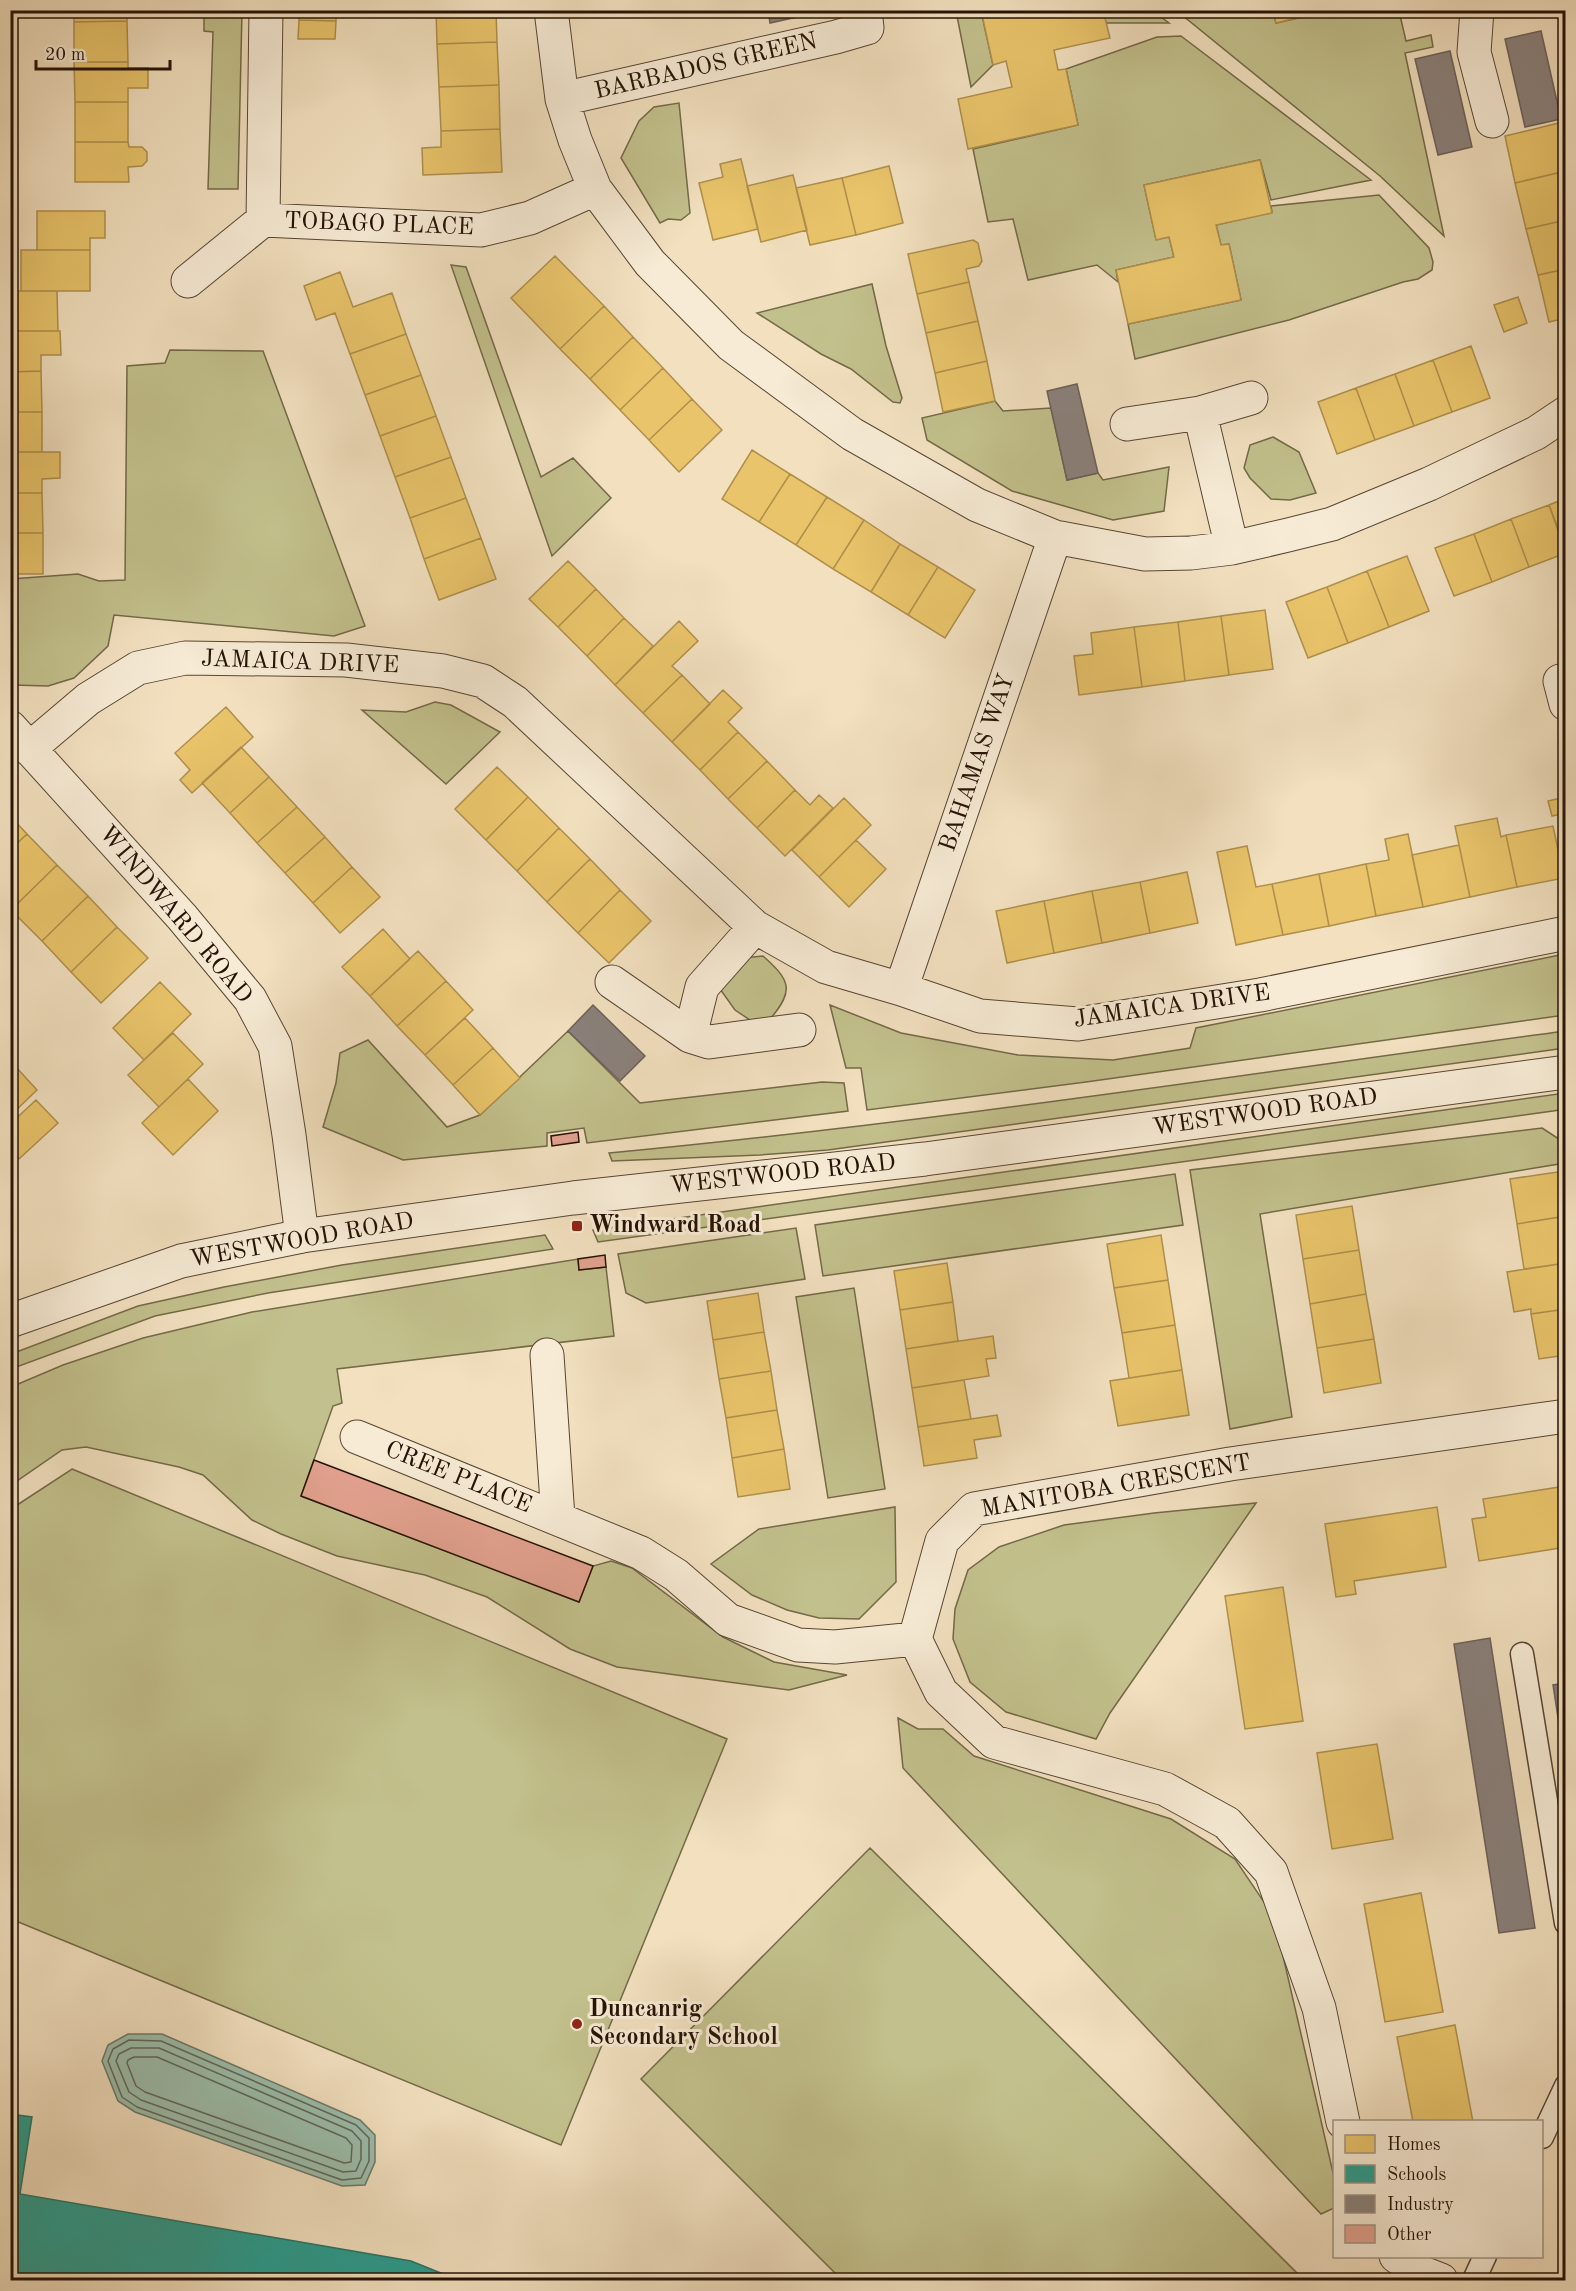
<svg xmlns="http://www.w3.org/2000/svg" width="1576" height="2291" font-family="'Old Standard TT',serif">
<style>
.green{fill:#c2c08c;stroke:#746948;stroke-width:1.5}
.water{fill:#9cbeac;stroke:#6c7969;stroke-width:1.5}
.homes{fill:#e9c46a;stroke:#ae8f4c;stroke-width:1.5}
.schools{fill:#2a9d8f;stroke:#287366;stroke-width:1.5}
.industry{fill:#8a817c;stroke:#6c6058;stroke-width:1.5}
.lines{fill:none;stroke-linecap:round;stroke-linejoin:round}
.shore{stroke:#606858;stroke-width:1.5}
.building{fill:#e3a290;stroke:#251205;stroke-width:1.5}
.service-casing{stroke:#584634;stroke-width:25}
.minor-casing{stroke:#584634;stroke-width:35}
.tertiary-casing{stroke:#584634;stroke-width:35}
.service{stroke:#f7ebd5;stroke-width:22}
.minor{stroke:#f7ebd5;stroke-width:33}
.tertiary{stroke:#f7ebd5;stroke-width:33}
.poi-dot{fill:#8f2418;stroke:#f7ebd5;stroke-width:2}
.labels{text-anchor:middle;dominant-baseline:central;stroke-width:6;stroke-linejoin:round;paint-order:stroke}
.street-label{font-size:24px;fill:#251205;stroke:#f7ebd5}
.poi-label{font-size:24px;font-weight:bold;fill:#251205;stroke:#f7ebd5;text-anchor:start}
</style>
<rect width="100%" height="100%" fill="#f2e0bf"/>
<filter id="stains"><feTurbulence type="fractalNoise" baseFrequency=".00333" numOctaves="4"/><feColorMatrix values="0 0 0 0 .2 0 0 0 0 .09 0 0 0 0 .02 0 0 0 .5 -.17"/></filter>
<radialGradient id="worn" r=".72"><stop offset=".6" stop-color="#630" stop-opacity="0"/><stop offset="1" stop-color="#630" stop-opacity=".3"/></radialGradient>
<path class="green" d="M 204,11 L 242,11 L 238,189 L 208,189 L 213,32 L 204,31 Z
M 956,11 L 981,11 L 993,65 L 971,87 Z
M 1103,11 L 1153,11 L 1169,23 L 1106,23 Z
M 1177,11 L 1273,11 L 1276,23 L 1329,11 L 1401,11 L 1399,11 L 1406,41 L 1431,35 L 1433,47 L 1405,53 L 1444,236 L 1380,176 Z
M 1181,36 L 1371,180 L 1271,200 L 1260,160 L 1144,185 L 1156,239 L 1169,237 L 1174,257 L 1116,270 L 1118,282 L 1097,265 L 1028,280 L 1013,219 L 988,222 L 973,149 L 1078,125 L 1066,69 L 1157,37 Z
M 679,103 L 690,213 L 681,220 L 668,219 L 660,223 L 621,158 L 639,121 L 654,107 Z
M 1379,195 L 1429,248 L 1433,262 L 1432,270 L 1418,279 L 1403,282 L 1289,320 L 1135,359 L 1128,324 L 1241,300 L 1229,244 L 1221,245 L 1216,225 L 1272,212 L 1271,206 Z
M 451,265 L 466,267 L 541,477 L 573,458 L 611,498 L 552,556 Z
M 872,284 L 886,346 L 902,398 L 900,403 L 893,402 L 851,369 L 821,354 L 757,313 Z
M 170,350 L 263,351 L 365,626 L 334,636 L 114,615 L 108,646 L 74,678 L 48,686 L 12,685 L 10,682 L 11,579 L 78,574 L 99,581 L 125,580 L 127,366 L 165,363 Z
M 995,401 L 1003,411 L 1051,408 L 1067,480 L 1098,473 L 1103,480 L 1169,467 L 1164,511 L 1113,520 L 1012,491 L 927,440 L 922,418 Z
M 1273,437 L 1299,452 L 1316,493 L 1290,500 L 1271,499 L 1250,478 L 1244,468 L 1250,445 Z
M 435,702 L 451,705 L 500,732 L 446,784 L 362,710 L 406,712 Z
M 1565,954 L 1565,1015 L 1086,1082 L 867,1110 L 861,1068 L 846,1068 L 830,1005 L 901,1033 L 1018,1055 L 1113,1060 L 1190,1048 L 1196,1028 Z
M 763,956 C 790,980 795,990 770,1019 L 753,1022 L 735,1010 L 720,989 L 743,958 Z
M 568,1031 L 640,1103 L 822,1082 L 844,1083 L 848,1111 L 587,1143 L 584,1128 L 547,1133 L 547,1146 L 403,1160 L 323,1127 L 336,1083 L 340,1053 L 368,1040 L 447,1127 L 480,1115 Z
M 1565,1031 L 1565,1048 L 828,1150 L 760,1155 L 612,1161 L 609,1153 C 929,1123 1247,1074 1565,1031 Z
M 1565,1093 L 1565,1109 L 1553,1111 L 598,1242 L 593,1230 Z
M 1542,1128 L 1565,1143 L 1565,1163 L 1260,1214 L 1292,1417 L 1230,1429 L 1190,1170 Z
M 1175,1174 L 1183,1225 L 823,1276 L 815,1225 Z
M 796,1228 L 805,1279 L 646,1303 L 626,1293 L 618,1254 Z
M 545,1235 L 553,1249 L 268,1293 L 155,1316 L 11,1369 L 11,1354 L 138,1306 L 224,1287 L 342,1265 Z
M 578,1259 L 579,1270 L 606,1267 L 614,1336 L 337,1369 L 342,1403 L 333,1406 L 301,1496 L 579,1602 L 593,1566 L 611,1561 L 632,1568 L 723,1637 L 774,1662 L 847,1675 L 789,1690 L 617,1667 L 570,1649 L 487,1597 L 425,1575 L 337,1556 L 281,1534 L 252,1520 L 203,1475 L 179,1467 L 86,1447 L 62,1450 L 11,1485 L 11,1387 L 63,1365 L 143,1338 L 252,1312 Z
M 854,1288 L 885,1489 L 828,1498 L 796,1297 Z
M 72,1469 L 727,1739 L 561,2145 L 11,1919 L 11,1509 Z
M 1256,1503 L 1110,1713 L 1096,1739 L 1006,1712 L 970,1682 L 953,1639 L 955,1609 L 968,1570 L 999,1547 L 1064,1525 L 1154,1513 Z
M 895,1507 L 896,1582 L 859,1619 L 819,1618 L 787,1610 L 752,1595 L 711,1564 L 759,1529 Z
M 898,1718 L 918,1729 L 943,1729 L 974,1756 L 1171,1819 L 1235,1859 L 1274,1917 L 1334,2177 L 1334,2208 L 1321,2214 L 903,1768 Z
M 870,1848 L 1304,2280 L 842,2280 L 641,2079 Z"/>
<path class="water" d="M 128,2034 L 162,2034 L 360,2120 L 375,2135 L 375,2162 L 365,2185 L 342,2186 L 135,2112 L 118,2101 L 102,2061 L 108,2045 Z"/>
<path class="homes" d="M 74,10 L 127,10 L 127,21 L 74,22 Z
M 299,10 L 336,10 L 336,21 L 299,20 Z
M 436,10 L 496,10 L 497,42 L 437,44 Z
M 981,10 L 1103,10 L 1110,38 L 1054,50 L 1058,70 L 1066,69 L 1078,125 L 968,149 L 958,99 L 1012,87 L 1006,61 L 993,65 Z
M 1273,10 L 1329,10 L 1276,23 Z
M 299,20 L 336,21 L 335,39 L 298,39 Z
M 127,21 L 128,62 L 74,62 L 74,22 Z
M 497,42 L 499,85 L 439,87 L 437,44 Z
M 74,62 L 128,62 L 128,68 L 148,68 L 148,88 L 128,88 L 128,102 L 75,102 Z
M 499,85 L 500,129 L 441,131 L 439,87 Z
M 75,102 L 128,102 L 128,142 L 75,142 Z
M 1563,122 L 1566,135 L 1566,171 L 1515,183 L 1505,136 Z
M 500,129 L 502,172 L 423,175 L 422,148 L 441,147 L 441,131 Z
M 75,142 L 128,142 L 129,147 L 142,147 L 147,152 L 147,161 L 142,166 L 128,167 L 129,182 L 75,182 Z
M 741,159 L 758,229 L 713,240 L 699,183 L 723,177 L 720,164 Z
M 1260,160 L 1272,213 L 1216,225 L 1221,245 L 1229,244 L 1241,300 L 1128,324 L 1116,270 L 1174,257 L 1169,237 L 1156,240 L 1144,185 Z
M 889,166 L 903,223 L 856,235 L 842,178 Z
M 1566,171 L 1566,220 L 1526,229 L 1515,183 Z
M 793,175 L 807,230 L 761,242 L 747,186 Z
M 842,178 L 856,235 L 810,245 L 796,188 Z
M 37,211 L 105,211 L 105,238 L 90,238 L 90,250 L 37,250 Z
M 1566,220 L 1566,269 L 1538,275 L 1526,229 Z
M 973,240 L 978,243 L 982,261 L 979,266 L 966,269 L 969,282 L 917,294 L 908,254 Z
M 21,250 L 90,250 L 90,291 L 21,291 Z
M 555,256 L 604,306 L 560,349 L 511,298 Z
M 1566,269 L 1566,318 L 1549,322 L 1538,275 Z
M 340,272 L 353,307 L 392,293 L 406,334 L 350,354 L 335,313 L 316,320 L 304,286 Z
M 969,282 L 978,321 L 926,333 L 917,294 Z
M 10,291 L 57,291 L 58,331 L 10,331 Z
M 1518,297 L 1527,323 L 1504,332 L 1494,305 Z
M 604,306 L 633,337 L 590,379 L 560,349 Z
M 978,321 L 987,361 L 935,373 L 926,333 Z
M 10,331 L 60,331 L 61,355 L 41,355 L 41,371 L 10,372 Z
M 406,334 L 421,375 L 365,395 L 350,354 Z
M 633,337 L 663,368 L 620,410 L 590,379 Z
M 1471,346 L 1490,398 L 1452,412 L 1433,360 Z
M 1433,360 L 1452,412 L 1414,426 L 1395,374 Z
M 987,361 L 995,401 L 943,412 L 935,373 Z
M 663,368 L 692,399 L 649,440 L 620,410 Z
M 41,371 L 42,412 L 10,412 L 10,372 Z
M 1395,374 L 1414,426 L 1375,440 L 1356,388 Z
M 421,375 L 436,416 L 380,436 L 365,395 Z
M 1356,388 L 1375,440 L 1337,454 L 1318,402 Z
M 692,399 L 722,430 L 679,472 L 649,440 Z
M 10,412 L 42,412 L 42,452 L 10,452 Z
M 436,416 L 451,457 L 395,477 L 380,436 Z
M 752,450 L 790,474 L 759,522 L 722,499 Z
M 10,452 L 60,452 L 60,478 L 42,479 L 42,493 L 10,493 Z
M 451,457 L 466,498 L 410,518 L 395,477 Z
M 790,474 L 827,497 L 796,545 L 759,522 Z
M 10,493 L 42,493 L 43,533 L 10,533 Z
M 827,497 L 864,520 L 833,569 L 796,545 Z
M 466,498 L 481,538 L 424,559 L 410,518 Z
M 1566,498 L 1566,549 L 1549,505 Z
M 1549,505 L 1566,553 L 1529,567 L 1511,519 Z
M 1511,519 L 1529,567 L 1492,582 L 1474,534 Z
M 864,520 L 900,544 L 871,592 L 833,569 Z
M 10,533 L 43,533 L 43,574 L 10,574 Z
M 1474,534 L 1492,582 L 1454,596 L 1435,548 Z
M 481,538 L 496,579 L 439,600 L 424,559 Z
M 900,544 L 938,567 L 908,615 L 871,592 Z
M 1407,556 L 1429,611 L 1389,627 L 1367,571 Z
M 568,561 L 596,589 L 558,627 L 529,599 Z
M 938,567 L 975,590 L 945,638 L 908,615 Z
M 1367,571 L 1389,627 L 1348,643 L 1327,587 Z
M 1327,587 L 1348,643 L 1308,658 L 1286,602 Z
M 596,589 L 624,618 L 587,656 L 558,627 Z
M 1265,610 L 1273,669 L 1229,675 L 1221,616 Z
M 1221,616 L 1229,675 L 1185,681 L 1178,622 Z
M 624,618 L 653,646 L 615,685 L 587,656 Z
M 679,621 L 698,641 L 672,666 L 682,675 L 643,713 L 615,685 Z
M 1178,622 L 1185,681 L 1142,687 L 1134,627 Z
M 1134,627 L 1142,687 L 1079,695 L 1074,656 L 1093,654 L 1091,633 Z
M 682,675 L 710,704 L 672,742 L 643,713 Z
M 723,690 L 742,708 L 728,722 L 738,732 L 700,770 L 672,742 Z
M 226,707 L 253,737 L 192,793 L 180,780 L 190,770 L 175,753 Z
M 738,732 L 767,761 L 728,799 L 700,770 Z
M 241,747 L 269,777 L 230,813 L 202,783 Z
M 767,761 L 795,790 L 757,828 L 728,799 Z
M 497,767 L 528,797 L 486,840 L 455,809 Z
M 269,777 L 297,807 L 257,843 L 230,813 Z
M 795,790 L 810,805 L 819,795 L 833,808 L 785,856 L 757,828 Z
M 528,797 L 559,828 L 517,871 L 486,840 Z
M 844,798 L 871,825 L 819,877 L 792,850 Z
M 1561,798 L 1565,813 L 1552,816 L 1548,801 Z
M 297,807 L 325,837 L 285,873 L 257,843 Z
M 10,816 L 27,834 L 10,850 Z
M 1497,818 L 1501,837 L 1506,835 L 1517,887 L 1470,897 L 1455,826 Z
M 1553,826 L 1564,878 L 1517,887 L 1506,835 Z
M 559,828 L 590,859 L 547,902 L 517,871 Z
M 27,834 L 57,865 L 11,910 L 10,850 Z
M 1408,834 L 1423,907 L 1376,916 L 1366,864 L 1389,860 L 1385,839 Z
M 325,837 L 352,867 L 313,903 L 285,873 Z
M 856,840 L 886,869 L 849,907 L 819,877 Z
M 1459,845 L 1470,897 L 1423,907 L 1412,855 Z
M 1247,846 L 1256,887 L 1272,884 L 1283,935 L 1236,945 L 1217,852 Z
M 590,859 L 620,890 L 578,933 L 547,902 Z
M 1366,864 L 1376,916 L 1329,926 L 1319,874 Z
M 57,865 L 88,896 L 42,941 L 11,910 Z
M 352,867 L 380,897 L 340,933 L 313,903 Z
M 1187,872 L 1198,923 L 1150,933 L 1140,882 Z
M 1319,874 L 1329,926 L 1283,935 L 1272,884 Z
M 1140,882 L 1150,933 L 1102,943 L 1092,891 Z
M 620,890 L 651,921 L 609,963 L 578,933 Z
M 1092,891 L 1102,943 L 1054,953 L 1044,901 Z
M 88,896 L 117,927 L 71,972 L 42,941 Z
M 1044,901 L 1054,953 L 1007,963 L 996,911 Z
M 117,927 L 148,958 L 101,1003 L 71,972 Z
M 383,929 L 410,959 L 370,996 L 342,967 Z
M 418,951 L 446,981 L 397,1026 L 370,996 Z
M 446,981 L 473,1010 L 425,1055 L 397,1026 Z
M 160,982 L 191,1014 L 144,1060 L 113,1028 Z
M 465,1018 L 493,1048 L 453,1085 L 425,1055 Z
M 173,1033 L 203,1064 L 159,1107 L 128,1075 Z
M 493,1048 L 520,1078 L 480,1115 L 453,1085 Z
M 15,1066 L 37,1090 L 12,1114 L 10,1070 Z
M 188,1079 L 218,1111 L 173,1155 L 142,1123 Z
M 36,1100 L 58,1123 L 19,1159 L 16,1155 L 10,1160 L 10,1124 Z
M 1564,1171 L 1566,1216 L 1517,1224 L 1510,1179 Z
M 1352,1206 L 1359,1250 L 1303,1259 L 1296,1215 Z
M 1566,1216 L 1566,1263 L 1524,1269 L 1517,1224 Z
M 1161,1235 L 1168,1280 L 1114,1288 L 1107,1244 Z
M 1359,1250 L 1366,1294 L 1310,1304 L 1303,1259 Z
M 947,1263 L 953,1302 L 900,1310 L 894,1271 Z
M 1566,1263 L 1566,1309 L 1531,1314 L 1531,1309 L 1514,1312 L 1507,1272 Z
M 1168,1280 L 1175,1325 L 1122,1333 L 1114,1288 Z
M 758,1293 L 764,1332 L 713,1340 L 707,1301 Z
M 1366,1294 L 1374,1339 L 1317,1348 L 1310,1304 Z
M 953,1302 L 958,1341 L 906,1349 L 900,1310 Z
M 1566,1309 L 1566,1355 L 1539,1359 L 1531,1314 Z
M 1175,1325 L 1182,1370 L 1129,1378 L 1122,1333 Z
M 764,1332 L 771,1371 L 719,1379 L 713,1340 Z
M 993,1336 L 996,1358 L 986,1359 L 989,1376 L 912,1388 L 906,1349 Z
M 1374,1339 L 1381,1383 L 1324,1393 L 1317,1348 Z
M 1182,1370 L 1189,1415 L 1118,1426 L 1110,1381 Z
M 771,1371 L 777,1410 L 726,1418 L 719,1379 Z
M 964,1380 L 971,1419 L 918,1427 L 912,1388 Z
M 777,1410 L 784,1449 L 732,1458 L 726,1418 Z
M 997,1415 L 1001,1436 L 974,1440 L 977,1458 L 924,1466 L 918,1427 Z
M 784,1449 L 790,1489 L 738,1497 L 732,1458 Z
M 1566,1486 L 1566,1547 L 1479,1561 L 1472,1519 L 1486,1517 L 1483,1499 Z
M 1437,1507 L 1446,1567 L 1354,1581 L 1356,1594 L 1336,1597 L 1325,1524 Z
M 1283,1587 L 1303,1721 L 1245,1729 L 1225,1596 Z
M 1377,1744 L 1393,1839 L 1332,1849 L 1317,1753 Z
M 1421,1893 L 1443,2012 L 1385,2022 L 1364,1904 Z
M 1455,2025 L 1473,2122 L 1413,2122 L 1397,2037 Z"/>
<path class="schools" d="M 10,2114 L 32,2117 L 20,2194 L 411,2261 L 458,2280 L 10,2280 Z"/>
<path class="industry" d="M 768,10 L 801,10 L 802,16 L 770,23 Z
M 1541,31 L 1561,119 L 1525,127 L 1505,39 Z
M 1450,51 L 1472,147 L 1438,155 L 1415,59 Z
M 1077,384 L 1098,473 L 1067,480 L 1047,391 Z
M 593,1005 L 645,1056 L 620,1081 L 568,1031 Z
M 1490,1638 L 1535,1928 L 1499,1933 L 1454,1644 Z
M 1566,1683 L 1566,1770 L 1553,1685 Z"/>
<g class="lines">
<path class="shore" d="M 129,2040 L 161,2041 L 356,2125 L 369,2138 L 369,2161 L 361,2178 L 342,2180 L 137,2107 L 122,2097 L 108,2061 L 113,2049 Z
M 131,2048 L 159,2048 L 352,2131 L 361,2141 L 361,2159 L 356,2171 L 343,2172 L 141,2100 L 129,2092 L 116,2061 L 119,2054 Z
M 134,2057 L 157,2057 L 346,2138 L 352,2145 L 351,2162 L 344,2163 L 145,2092 L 136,2086 L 127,2063 L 128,2060 Z"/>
</g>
<path class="building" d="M 578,1132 L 579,1142 L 552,1146 L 551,1136 Z
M 605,1255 L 606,1267 L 579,1270 L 578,1259 Z
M 314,1460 L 593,1566 L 579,1602 L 301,1496 Z"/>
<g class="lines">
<g class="service-casing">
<path id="service" d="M 1522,1654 L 1566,1923
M 1542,2137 L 1566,2086
M 1474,2280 L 1485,2256"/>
</g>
<g class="minor-casing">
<path id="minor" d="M 551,10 L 562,99 L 575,140 L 595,189 L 650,263 L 731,345 L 852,434 L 977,505 L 1055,537 L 1145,554 L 1191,553 L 1232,548 L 1288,535 L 1332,524 L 1429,484 L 1536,433 L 1566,413
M 1477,10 L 1474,52 L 1492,121
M 562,99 L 836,37 L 867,28 L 865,10
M 263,220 L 266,10
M 188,281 L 263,220 L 481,230 L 530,218 L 595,189
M 1200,413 L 1251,398
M 1127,424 L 1200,413 L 1232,548
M 1566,680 L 1560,681 L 1566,704
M 10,727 L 182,917 L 250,999 L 275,1046 L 289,1135 L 302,1236
M 29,749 L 88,699 L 138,668 L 185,658 L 346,660 L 443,671 L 483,681 L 515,702 L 755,927 L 826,967 L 901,989 L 980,1016 L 1078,1024 L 1260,995 L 1566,933
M 612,982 L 690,1036 L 709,1042 L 799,1030
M 901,989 L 1055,537
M 690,1036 L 702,987 L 755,927
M 547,1355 L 558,1518
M 357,1437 L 641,1553 L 676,1575 L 728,1620 L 798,1645 L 835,1647 L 915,1639
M 1343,2122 L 1319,2008 L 1271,1872 L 1227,1823 L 1165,1789 L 994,1742 L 941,1692 L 915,1639 L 942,1541 L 974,1509 L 1230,1464 L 1566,1416
M 1396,2256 L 1418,2271 L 1441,2280"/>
</g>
<g class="tertiary-casing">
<path id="tertiary" d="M 10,1321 L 181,1261 L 302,1236 L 573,1198 L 925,1159 L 1566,1072"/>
</g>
<use href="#service" class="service"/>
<use href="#minor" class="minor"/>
<use href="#tertiary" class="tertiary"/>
</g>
<g class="poi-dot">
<rect x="571" y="1220" width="12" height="12" rx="3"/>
<circle cx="577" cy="2024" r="6"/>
</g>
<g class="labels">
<g class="street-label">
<text transform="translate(706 67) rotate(-13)">BARBADOS GREEN</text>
<text transform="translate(379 225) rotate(2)">TOBAGO PLACE</text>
<text transform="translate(300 663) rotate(2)">JAMAICA DRIVE</text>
<text transform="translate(978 763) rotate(-71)">BAHAMAS WAY</text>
<text transform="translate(175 915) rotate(50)">WINDWARD ROAD</text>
<text transform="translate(1172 1007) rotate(-8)">JAMAICA DRIVE</text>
<text transform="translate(1265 1113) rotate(-8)">WESTWOOD ROAD</text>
<text transform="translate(783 1175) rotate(-6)">WESTWOOD ROAD</text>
<text transform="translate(302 1241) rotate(-10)">WESTWOOD ROAD</text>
<text transform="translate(458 1478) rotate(22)">CREE PLACE</text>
<text transform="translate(1116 1487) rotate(-10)">MANITOBA CRESCENT</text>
</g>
<g class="poi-label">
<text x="589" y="1226">Windward Road</text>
<text x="589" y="2010">Duncanrig<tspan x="589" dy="28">Secondary School</tspan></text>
</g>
</g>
<rect width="1576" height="2291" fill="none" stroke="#f2e0bf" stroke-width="36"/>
<rect x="12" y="12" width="1552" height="2267" fill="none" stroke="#251205" stroke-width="3"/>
<rect x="18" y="18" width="1540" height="2255" fill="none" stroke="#251205" stroke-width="1.5"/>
<rect x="1333" y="2120" width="210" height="138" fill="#f7ebd5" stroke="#a39482" stroke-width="1.5"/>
<rect x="1345" y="2135" width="30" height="18" fill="#e9c46a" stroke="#a39482" stroke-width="1.5"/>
<text x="1387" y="2150" font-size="18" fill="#251205">Homes</text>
<rect x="1345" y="2165" width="30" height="18" fill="#2a9d8f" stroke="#a39482" stroke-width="1.5"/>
<text x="1387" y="2180" font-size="18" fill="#251205">Schools</text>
<rect x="1345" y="2195" width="30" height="18" fill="#8a817c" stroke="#a39482" stroke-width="1.5"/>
<text x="1387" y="2210" font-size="18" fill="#251205">Industry</text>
<rect x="1345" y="2225" width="30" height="18" fill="#e3a290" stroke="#a39482" stroke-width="1.5"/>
<text x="1387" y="2240" font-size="18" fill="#251205">Other</text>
<path d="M36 60v9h134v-9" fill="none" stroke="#251205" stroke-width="3"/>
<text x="45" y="60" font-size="18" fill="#251205" stroke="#f7ebd5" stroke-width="4.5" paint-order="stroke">20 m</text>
<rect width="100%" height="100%" filter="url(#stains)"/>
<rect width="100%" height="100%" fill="url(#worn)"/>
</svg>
